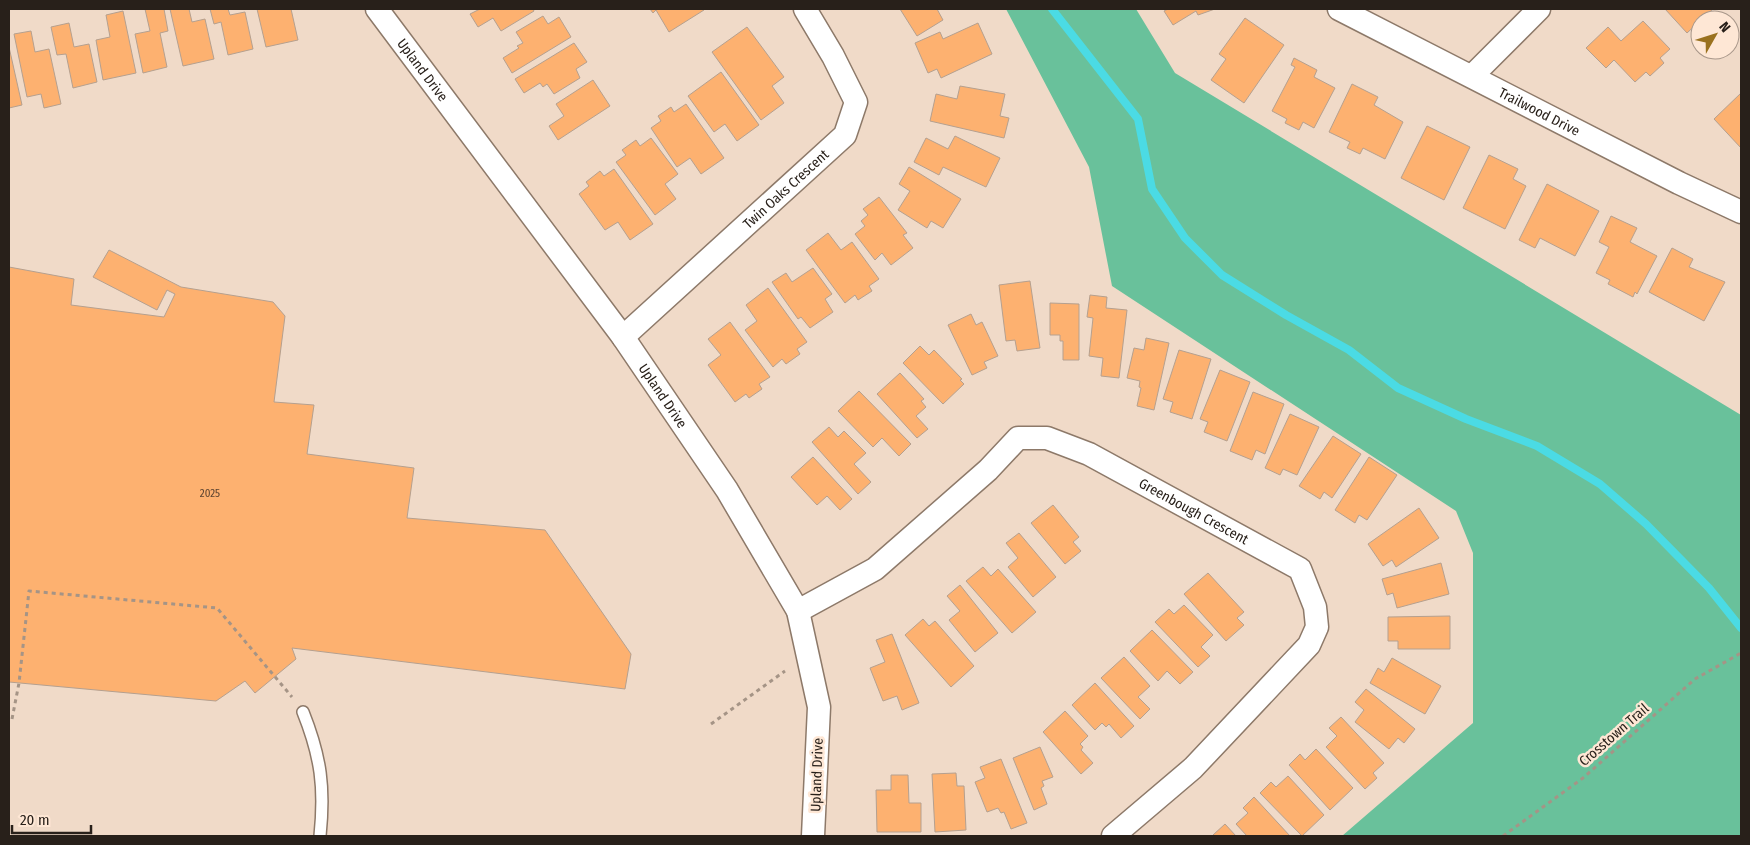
<svg xmlns="http://www.w3.org/2000/svg" width="1750" height="845" font-family="'Fira Sans Condensed',sans-serif">
<style>
.green{fill:#69c19b}
.lines{fill:none;stroke-linecap:round;stroke-linejoin:round}
.stream{stroke:#4bdbe4;stroke-width:8}
.building{fill:#fdb170;stroke:#b5a08f}
.lane-casing{stroke:#8d7969;stroke-width:14}
.street-casing{stroke:#8d7969;stroke-width:25}
.path{stroke:#a59486;stroke-width:3;stroke-dasharray:4 4;stroke-linecap:butt}
.lane{stroke:#fff;stroke-width:11}
.street{stroke:#fff;stroke-width:22}
.labels{text-anchor:middle;dominant-baseline:central;stroke-width:5;stroke-linejoin:round;paint-order:stroke}
.number-label{font-size:11px;fill:#5d4430}
.street-label{font-size:14px;fill:#28201a;stroke:#fee7d5}
</style>
<rect width="100%" height="100%" fill="#f0dac8"/>
<path class="green" d="M 1006,9 L 1136,9 L 1175,73 L 1741,415 L 1741,836 L 1342,836 L 1473,723 L 1473,553 L 1456,511 L 1112,286 L 1089,167 Z"/>
<g class="lines">
<path class="stream" d="M 1052,9 L 1138,119 L 1152,189 L 1185,238 L 1222,275 L 1286,315 L 1349,350 L 1398,388 L 1466,419 L 1537,446 L 1600,484 L 1646,524 L 1709,588 L 1741,628"/>
</g>
<path class="building" d="M 145,9 L 164,9 L 168,31 L 160,33 L 167,67 L 143,73 L 135,34 L 150,31 Z
M 170,9 L 189,9 L 192,22 L 205,19 L 214,59 L 183,66 Z
M 210,9 L 228,9 L 230,15 L 245,12 L 253,49 L 228,55 L 221,22 L 214,24 Z
M 257,9 L 291,9 L 298,40 L 266,47 Z
M 480,9 L 533,9 L 534,11 L 501,31 L 493,18 L 478,27 L 470,14 Z
M 650,9 L 703,9 L 704,10 L 669,32 L 656,10 L 653,13 Z
M 900,9 L 937,9 L 943,20 L 917,36 Z
M 1168,9 L 1215,9 L 1198,15 L 1196,11 L 1173,25 L 1164,11 Z
M 1665,9 L 1713,9 L 1687,33 Z
M 123,11 L 136,73 L 103,80 L 96,40 L 110,37 L 106,15 Z
M 543,16 L 548,24 L 559,17 L 571,37 L 512,73 L 503,58 L 519,48 L 517,46 L 523,43 L 516,32 Z
M 1245,18 L 1284,45 L 1244,103 L 1211,80 L 1226,59 L 1219,54 Z
M 1643,21 L 1670,49 L 1660,58 L 1664,63 L 1650,76 L 1646,72 L 1635,82 L 1614,60 L 1606,68 L 1586,48 L 1608,27 L 1621,41 Z
M 69,23 L 74,47 L 89,44 L 97,82 L 73,88 L 66,54 L 57,55 L 51,27 Z
M 978,23 L 992,54 L 941,78 L 937,69 L 928,73 L 915,43 L 940,32 L 943,39 Z
M 747,27 L 784,77 L 772,86 L 784,103 L 761,120 L 712,52 Z
M 31,31 L 35,52 L 49,49 L 61,104 L 44,108 L 41,94 L 27,97 L 14,34 Z
M 574,43 L 587,62 L 576,69 L 580,78 L 554,94 L 547,84 L 543,87 L 540,83 L 524,93 L 515,79 Z
M 9,47 L 22,105 L 9,108 Z
M 1294,58 L 1317,70 L 1314,77 L 1335,88 L 1314,128 L 1303,122 L 1299,130 L 1285,123 L 1287,119 L 1272,111 L 1295,67 L 1291,65 Z
M 721,72 L 759,125 L 737,141 L 725,124 L 714,132 L 688,96 Z
M 593,80 L 610,106 L 558,140 L 549,126 L 564,116 L 556,104 Z
M 1352,84 L 1378,97 L 1374,105 L 1403,122 L 1385,159 L 1363,148 L 1360,154 L 1347,148 L 1350,142 L 1329,132 Z
M 960,86 L 1005,94 L 1000,116 L 1009,118 L 1004,138 L 930,121 L 936,94 L 957,99 Z
M 1741,93 L 1741,148 L 1714,119 Z
M 686,104 L 724,158 L 701,174 L 690,158 L 677,167 L 651,128 L 661,121 L 658,116 L 671,107 L 674,112 Z
M 1427,126 L 1470,147 L 1444,200 L 1401,178 Z
M 955,136 L 1000,158 L 986,187 L 943,167 L 939,175 L 914,162 L 926,138 L 948,149 Z
M 651,138 L 678,174 L 665,184 L 676,199 L 655,215 L 616,162 L 626,155 L 622,150 L 636,140 L 640,146 Z
M 1489,155 L 1518,169 L 1513,179 L 1526,186 L 1505,229 L 1463,208 Z
M 909,167 L 961,199 L 943,228 L 931,221 L 927,228 L 898,210 L 910,191 L 899,184 Z
M 614,169 L 653,224 L 630,240 L 618,222 L 605,230 L 579,194 L 589,186 L 586,182 L 600,171 L 604,176 Z
M 1547,184 L 1599,211 L 1575,256 L 1540,238 L 1535,248 L 1519,240 Z
M 879,197 L 907,233 L 903,235 L 913,248 L 891,265 L 882,253 L 875,260 L 855,234 L 865,226 L 861,221 L 868,215 L 863,209 Z
M 1611,216 L 1637,228 L 1630,242 L 1657,256 L 1637,294 L 1635,292 L 1633,297 L 1608,284 L 1610,280 L 1596,273 L 1609,247 L 1599,242 Z
M 828,233 L 841,250 L 852,242 L 879,279 L 869,286 L 872,291 L 858,300 L 855,295 L 845,303 L 806,250 Z
M 1672,248 L 1693,259 L 1689,267 L 1725,282 L 1704,321 L 1649,292 Z
M 109,250 L 181,287 L 273,302 L 285,316 L 274,402 L 314,405 L 307,454 L 414,468 L 407,518 L 545,530 L 631,654 L 625,689 L 292,648 L 296,659 L 255,693 L 245,681 L 216,701 L 9,682 L 9,267 L 74,279 L 71,305 L 164,317 L 175,294 L 167,290 L 157,310 L 93,277 Z
M 813,268 L 832,294 L 825,299 L 833,312 L 810,328 L 801,317 L 798,319 L 772,282 L 786,273 L 792,282 Z
M 1030,281 L 1040,348 L 1017,351 L 1015,340 L 1006,341 L 999,285 Z
M 768,288 L 807,342 L 797,349 L 800,354 L 786,364 L 782,359 L 773,367 L 745,330 L 757,321 L 746,305 Z
M 1090,295 L 1107,297 L 1106,308 L 1127,310 L 1119,378 L 1101,376 L 1103,358 L 1089,356 L 1093,318 L 1087,317 Z
M 1050,303 L 1079,304 L 1079,360 L 1063,360 L 1063,341 L 1060,341 L 1060,335 L 1050,335 Z
M 971,314 L 976,325 L 982,322 L 998,356 L 984,362 L 987,368 L 972,375 L 948,325 Z
M 730,322 L 770,377 L 759,384 L 762,389 L 749,398 L 746,394 L 735,402 L 708,365 L 721,355 L 708,339 Z
M 1146,338 L 1169,343 L 1154,410 L 1137,406 L 1141,388 L 1139,387 L 1140,381 L 1127,378 L 1134,348 L 1144,350 Z
M 920,346 L 929,355 L 934,350 L 962,379 L 960,380 L 964,384 L 943,404 L 903,363 Z
M 1179,350 L 1211,359 L 1192,419 L 1170,412 L 1173,402 L 1163,399 Z
M 1220,370 L 1250,382 L 1227,441 L 1204,432 L 1208,422 L 1200,419 Z
M 900,373 L 924,399 L 921,401 L 926,407 L 916,416 L 928,429 L 917,438 L 877,394 Z
M 859,391 L 911,444 L 899,456 L 882,438 L 873,447 L 838,411 Z
M 1253,392 L 1284,404 L 1265,454 L 1256,450 L 1252,460 L 1230,451 Z
M 1290,414 L 1319,427 L 1297,475 L 1283,469 L 1280,475 L 1265,468 Z
M 829,427 L 838,437 L 844,431 L 866,453 L 854,464 L 871,482 L 858,494 L 812,442 Z
M 1333,436 L 1361,454 L 1332,498 L 1324,492 L 1320,499 L 1299,486 Z
M 813,457 L 852,499 L 840,510 L 827,496 L 817,505 L 791,477 Z
M 1369,457 L 1397,475 L 1367,520 L 1359,515 L 1355,523 L 1335,510 Z
M 1053,505 L 1079,537 L 1073,542 L 1081,551 L 1065,564 L 1031,523 Z
M 1419,508 L 1439,538 L 1396,567 L 1392,560 L 1383,566 L 1368,544 Z
M 1019,533 L 1056,577 L 1033,597 L 1008,567 L 1018,558 L 1006,543 Z
M 1441,563 L 1449,594 L 1397,608 L 1393,593 L 1387,595 L 1382,579 Z
M 983,567 L 991,576 L 998,569 L 1036,612 L 1012,633 L 966,581 Z
M 1208,573 L 1244,612 L 1237,618 L 1244,625 L 1226,641 L 1184,594 Z
M 960,585 L 998,633 L 975,652 L 949,620 L 960,611 L 947,596 Z
M 1184,605 L 1213,635 L 1201,647 L 1210,656 L 1198,667 L 1155,622 L 1169,609 L 1174,614 Z
M 1450,616 L 1450,649 L 1398,649 L 1398,641 L 1388,641 L 1388,617 Z
M 923,619 L 929,626 L 935,621 L 974,666 L 951,687 L 905,635 Z
M 1152,630 L 1193,672 L 1180,684 L 1167,671 L 1158,681 L 1130,651 Z
M 892,634 L 919,703 L 902,710 L 897,696 L 883,701 L 870,668 L 885,662 L 876,640 Z
M 1124,657 L 1150,686 L 1138,697 L 1150,709 L 1140,719 L 1101,678 Z
M 1392,658 L 1441,686 L 1425,714 L 1370,683 L 1378,668 L 1384,672 Z
M 1095,683 L 1134,726 L 1121,738 L 1109,724 L 1106,727 L 1102,723 L 1095,730 L 1072,705 Z
M 1366,689 L 1415,729 L 1404,743 L 1398,738 L 1389,749 L 1355,722 L 1364,710 L 1355,702 Z
M 1065,711 L 1088,736 L 1080,744 L 1083,747 L 1081,750 L 1093,763 L 1081,774 L 1043,732 Z
M 1341,717 L 1384,763 L 1373,773 L 1377,778 L 1365,789 L 1326,747 L 1337,736 L 1329,728 Z
M 1040,747 L 1053,777 L 1042,781 L 1044,786 L 1041,788 L 1047,804 L 1034,810 L 1013,758 Z
M 1316,749 L 1353,788 L 1330,810 L 1289,765 L 1300,754 L 1305,760 Z
M 1001,759 L 1027,823 L 1011,829 L 1004,812 L 1001,813 L 998,808 L 987,812 L 975,782 L 985,778 L 980,767 Z
M 956,773 L 957,786 L 964,786 L 966,830 L 935,832 L 932,774 Z
M 891,775 L 908,775 L 909,803 L 921,803 L 921,832 L 877,832 L 876,790 L 891,790 Z
M 1288,776 L 1324,815 L 1302,836 L 1260,793 L 1271,782 L 1276,787 Z
M 1254,797 L 1290,836 L 1247,836 L 1236,824 L 1248,813 L 1243,808 Z
M 1225,824 L 1236,836 L 1214,836 L 1213,835 Z"/>
<g class="lines">
<g class="lane-casing">
<path id="lane" d="M 303,712 C 321,757 325,788 320,836"/>
</g>
<g class="street-casing">
<g id="street">
<path id="s1" d="M 377,9 L 623,337 L 727,490 L 798,611 L 819,707 L 813,836"/>
<path id="s2" d="M 1339,9 L 1679,183 L 1741,212"/>
<path d="M 1472,76 L 1539,9"/>
<path id="s3" d="M 623,337 L 845,135 L 856,102 L 833,56 L 805,9"/>
<path id="s4" d="M 798,611 L 875,569 L 988,470 L 1018,438 L 1047,438 L 1089,454 L 1300,569 L 1315,607 L 1317,627 L 1309,645 L 1193,768 L 1113,836"/>
</g>
</g>
<path class="path" d="M 12,719 L 19,683 L 29,591 L 217,608 L 292,697
M 711,724 L 785,671
M 1503,836 L 1583,778 L 1695,679 L 1741,653"/>
<use href="#lane" class="lane"/>
<use href="#street" class="street"/>
</g>
<g class="labels">
<g class="number-label">
<text x="210" y="493">2025</text>
</g>
<g class="street-label">
<text stroke="none"><textPath href="#s1" startOffset="76">Upland Drive</textPath></text>
<text stroke="none"><textPath href="#s2" startOffset="225">Trailwood Drive</textPath></text>
<text stroke="none"><textPath href="#s3" startOffset="220">Twin Oaks Crescent</textPath></text>
<text stroke="none"><textPath href="#s1" startOffset="481">Upland Drive</textPath></text>
<text stroke="none"><textPath href="#s4" startOffset="475">Greenbough Crescent</textPath></text>
<text transform="translate(1614 735) rotate(-41)">Crosstown Trail</text>
<text transform="translate(817 775) rotate(-88)">Upland Drive</text>
</g>
</g>
<rect width="1750" height="845" fill="none" stroke="#28201a" stroke-width="20"/>
<g transform="translate(1715 35) rotate(51)"><circle r="24" fill="#fee7d5" stroke="#a8978a"/>
<path d="M0-4L9 19L0 12L-9 19Z" fill="#9a711e"/>
<text y="-8" font-size="14" font-weight="bold" text-anchor="middle" fill="#28201a">N</text>
</g>
<path d="M12 825v8h79v-8" fill="none" stroke="#28201a" stroke-width="2.5"/>
<text x="20" y="825" font-size="15" fill="#28201a" stroke="#fee7d5" stroke-width="4" paint-order="stroke">20 m</text>
</svg>
